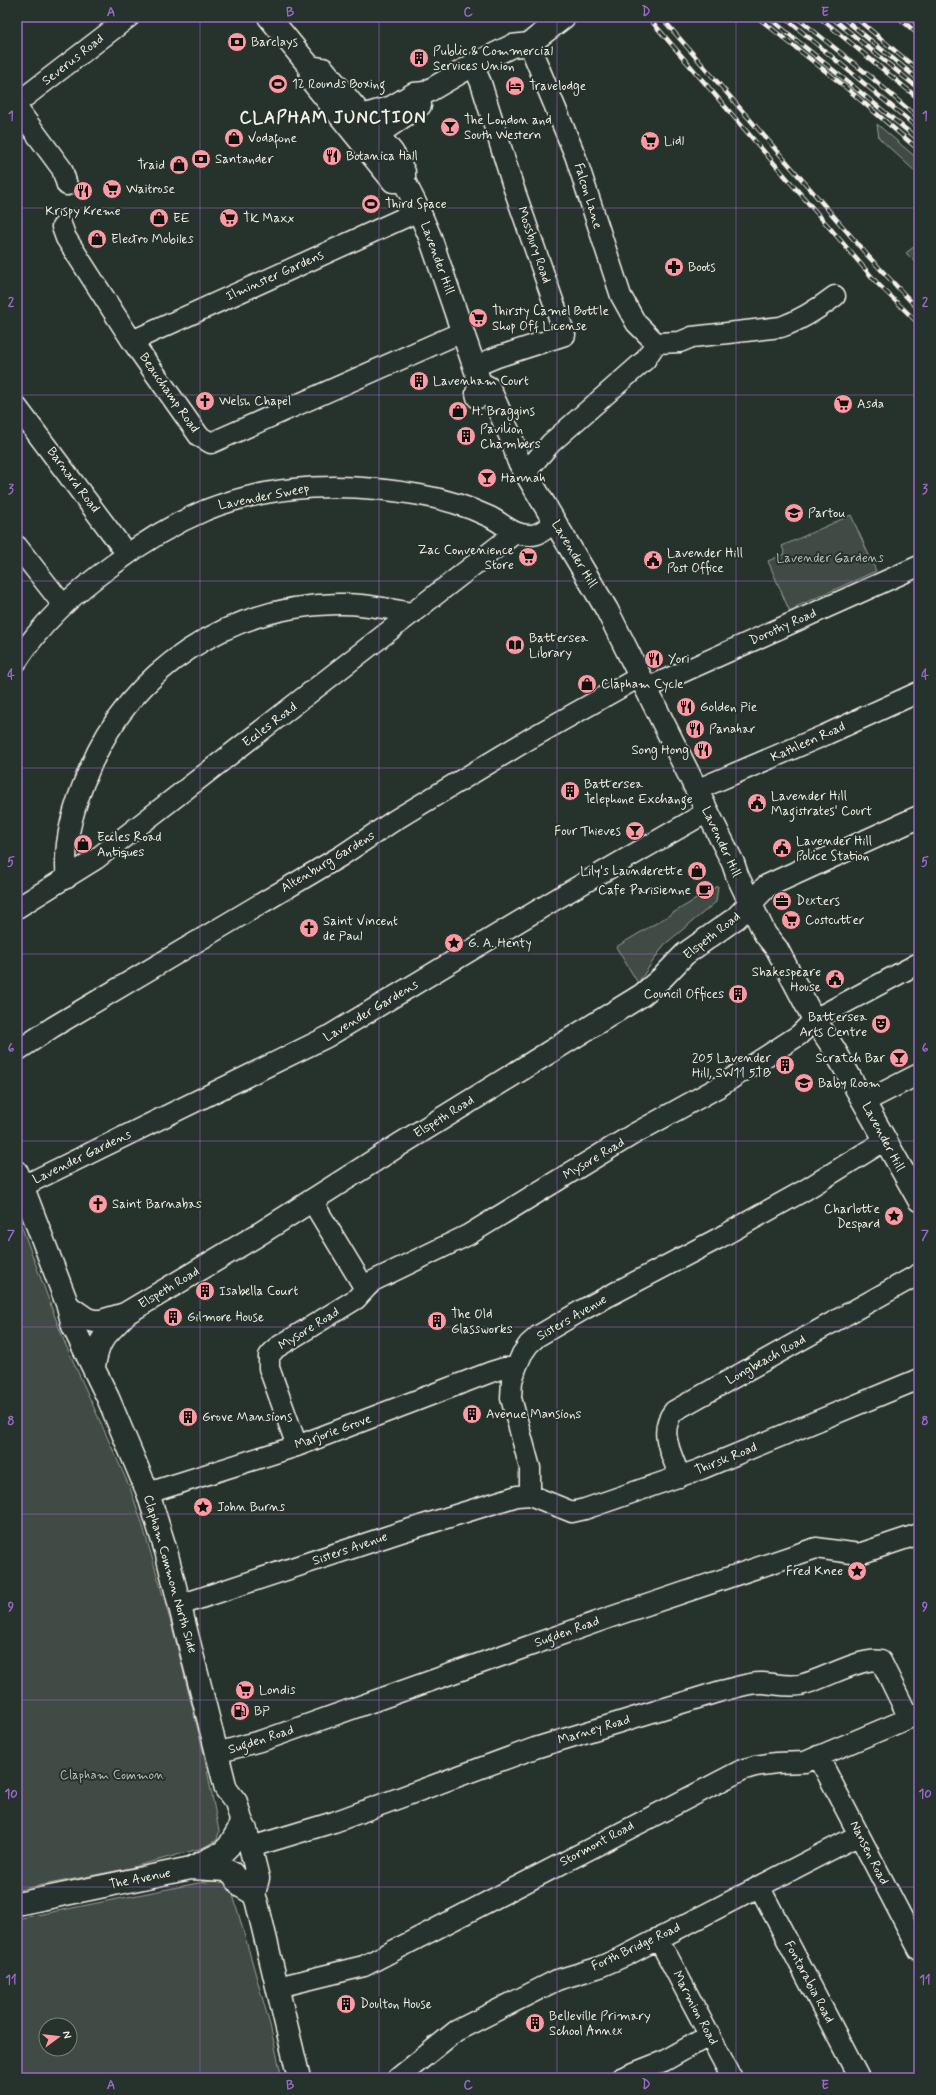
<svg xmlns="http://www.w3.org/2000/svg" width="936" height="2095" font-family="Mynerve,sans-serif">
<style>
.green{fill:#414b45;stroke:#9a9e96;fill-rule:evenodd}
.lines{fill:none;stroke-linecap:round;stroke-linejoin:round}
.minor-casing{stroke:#f4f1e8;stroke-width:23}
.major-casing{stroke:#f4f1e8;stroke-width:25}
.highway-casing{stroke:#f4f1e8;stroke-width:25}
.minor{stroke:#26332d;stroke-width:20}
.major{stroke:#26332d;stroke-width:22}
.highway{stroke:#26332d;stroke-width:22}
.rail-casing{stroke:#f4f1e8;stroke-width:4.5}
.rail{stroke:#26332d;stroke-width:3;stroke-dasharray:9;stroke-linecap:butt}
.grid{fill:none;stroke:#9f67cb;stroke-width:1;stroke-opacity:0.55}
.labels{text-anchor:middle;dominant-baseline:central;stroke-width:4;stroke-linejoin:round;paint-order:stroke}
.poi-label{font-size:13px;fill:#f4f1e8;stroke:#26332d;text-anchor:start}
.street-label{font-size:13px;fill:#f4f1e8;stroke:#26332d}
.park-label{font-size:13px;fill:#bebfb7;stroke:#26332d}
.district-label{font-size:17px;font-weight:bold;letter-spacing:1px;fill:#f4f1e8;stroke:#26332d}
.neatline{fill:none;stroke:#9f67cb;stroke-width:1.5}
.grid-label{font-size:13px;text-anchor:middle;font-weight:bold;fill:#9f67cb}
</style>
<rect width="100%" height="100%" fill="#26332d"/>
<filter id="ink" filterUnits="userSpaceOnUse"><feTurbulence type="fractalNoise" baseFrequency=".025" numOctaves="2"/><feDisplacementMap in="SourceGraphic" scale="8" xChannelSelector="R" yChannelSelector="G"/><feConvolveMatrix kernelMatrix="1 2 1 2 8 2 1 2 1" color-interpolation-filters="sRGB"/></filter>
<g filter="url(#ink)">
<path class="green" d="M 877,124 L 919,160 L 919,175 L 879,138 Z
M 919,243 L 919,266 L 906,253 Z
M 851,515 L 876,571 L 789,610 L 768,561 L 785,554 L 782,546 Z
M 718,886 L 716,902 L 664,945 L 638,983 L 616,947 Z
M 17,1214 L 64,1341 L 130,1488 L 142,1523 L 173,1630 L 203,1750 L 219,1831 L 217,1840 L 202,1848 L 126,1869 L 17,1890 Z
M 218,1881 L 226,1883 L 232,1891 L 270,2025 L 282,2078 L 17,2078 L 17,1919 L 203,1882 ZM 46,2025 L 70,2025 L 70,2049 L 46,2049 Z"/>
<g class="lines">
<g class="minor-casing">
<path id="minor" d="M 529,44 L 575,155 L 621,296 L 636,323 L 656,343
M 473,65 L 481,83 L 513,186 L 565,335 L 497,357 L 475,366
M 17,103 L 129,17
M 17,108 L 62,169 L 67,185
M 62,227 L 66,238 L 132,341 L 199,436 L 211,443 L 462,332
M 132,341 L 419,211
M 656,343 L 680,342 L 692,337 L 781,327 C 801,320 818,309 835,296
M 17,407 L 127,554
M 525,473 L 551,443 L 645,360 L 656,343
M 17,546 L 63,605
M 17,661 C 42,622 76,591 114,564 C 142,543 173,524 206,510 C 274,483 350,482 420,495 C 444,499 469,507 490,517 C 504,524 514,536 531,535 C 541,535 547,527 555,522
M 647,688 L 919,566
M 696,790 L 825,735 L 919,692
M 67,878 C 62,842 75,803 89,770 C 131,669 229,606 338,604 C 364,603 387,609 413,613
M 17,908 L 96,859 L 515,533
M 17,1051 L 53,1027 L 341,856 L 395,820 L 531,738 L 641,676
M 864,1102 L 919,1074
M 23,1186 L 327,1037 L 558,898 L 707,812
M 312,1201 L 361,1282 L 366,1288 L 373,1281 L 468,1235 L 632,1135 L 717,1088 L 799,1035 L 815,1019 L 919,963
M 297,1446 L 269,1368 L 269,1356 L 276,1348 L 356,1299 L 366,1288
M 680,1477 C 672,1455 657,1431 674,1411 L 919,1274
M 148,1493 L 297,1446 L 491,1372 L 504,1368 L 516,1368
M 530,1495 L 530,1468 L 511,1398 L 512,1381 L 516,1368 L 522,1354 L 529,1344 L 538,1336 L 586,1308 L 719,1238 L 805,1190 L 884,1141
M 180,1605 L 401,1532 L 517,1496 L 530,1495 L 572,1512 L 585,1509 L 701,1469 L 919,1379
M 217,1753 L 267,1739 L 608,1618 L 816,1548 L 859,1554 L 919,1534
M 818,1756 L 919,1950
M 251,1847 L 334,1822 L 535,1748 L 721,1691 C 735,1688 749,1682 763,1683 C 776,1684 787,1687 800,1685 C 821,1681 862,1656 881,1661 L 909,1718
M 759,1886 L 859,2078
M 658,1938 L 732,2078
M 278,1987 L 364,1966 L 742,1770 L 755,1766 L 776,1763 L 805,1762 L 919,1714
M 398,2078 L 456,2031 L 557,1980 L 597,1968 L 625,1956 L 859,1835
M 621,2078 L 664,2061 L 710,2035"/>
</g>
<g class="major-casing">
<path id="major" d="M 269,17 L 310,67 L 311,80 L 393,181 L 404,181
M 310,67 L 323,69 L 392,152 L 404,172 L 404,181 L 419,211 L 430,237 L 480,383 L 477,393 L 478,397
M 362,116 L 392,107 L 414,94 L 425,93 L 473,65 L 512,46 L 529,44 L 564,17
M 366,142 L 420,105
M 480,383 L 489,388 L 513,442 L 518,460 L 607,610 L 733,863 L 737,875 L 765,934 L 777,949 L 810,1012 L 834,1049 L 919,1200"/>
</g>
<g class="highway-casing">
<path id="highway" d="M 17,1172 L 68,1306 L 73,1326 L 108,1398 L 148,1493 L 166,1551 L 226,1789 L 236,1802 L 241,1820 L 246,1830 L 258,1878 L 254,1894
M 68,1306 L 87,1319 L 94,1321 L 101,1321 L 125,1314 L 256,1236 L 399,1145 L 642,995 L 663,977 L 685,954 L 736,918 L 767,886 L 919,817
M 94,1366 C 99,1337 105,1336 124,1316
M 192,1868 L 226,1870 L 232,1873 L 242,1887 L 254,1894
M 249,1880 L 257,1903 L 299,2078
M 17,1904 L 191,1868 L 223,1852 L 229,1846 L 239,1829 L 241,1820"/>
</g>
<use href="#minor" class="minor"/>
<use href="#major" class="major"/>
<use href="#highway" class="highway"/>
<g class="rail-casing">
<path id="rail" d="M 648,17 L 878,284 L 919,324
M 661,17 L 869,257 L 919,310
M 757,17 L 843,85 L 919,150
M 768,17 L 919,140
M 784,17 L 919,129
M 796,17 L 871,77 L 919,119
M 819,17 L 919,99
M 831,17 L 919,89
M 842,17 L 919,80
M 855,17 L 919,71
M 898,17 L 919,35
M 909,17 L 919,26"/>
</g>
<use href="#rail" class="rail"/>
</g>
</g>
<path class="grid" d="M 200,17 L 200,2078M 379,17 L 379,2078M 557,17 L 557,2078M 736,17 L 736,2078M 17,208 L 919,208M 17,395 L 919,395M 17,581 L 919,581M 17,768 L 919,768M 17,954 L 919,954M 17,1141 L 919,1141M 17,1327 L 919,1327M 17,1514 L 919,1514M 17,1700 L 919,1700M 17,1887 L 919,1887"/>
<defs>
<g id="bank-disc" transform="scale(1)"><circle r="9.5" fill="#ff9aa2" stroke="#26332d"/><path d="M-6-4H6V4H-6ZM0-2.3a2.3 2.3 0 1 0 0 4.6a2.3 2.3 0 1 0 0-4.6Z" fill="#111"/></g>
<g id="building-disc" transform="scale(1)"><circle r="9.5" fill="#ff9aa2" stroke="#26332d"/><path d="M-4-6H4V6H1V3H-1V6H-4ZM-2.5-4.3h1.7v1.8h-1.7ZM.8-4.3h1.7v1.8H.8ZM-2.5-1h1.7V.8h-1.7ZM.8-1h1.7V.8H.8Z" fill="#111"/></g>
<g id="stadium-disc" transform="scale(1)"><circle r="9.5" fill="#ff9aa2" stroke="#26332d"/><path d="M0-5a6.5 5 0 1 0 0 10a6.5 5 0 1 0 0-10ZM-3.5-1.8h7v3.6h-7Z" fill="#111"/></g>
<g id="hotel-disc" transform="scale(1)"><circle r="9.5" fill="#ff9aa2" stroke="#26332d"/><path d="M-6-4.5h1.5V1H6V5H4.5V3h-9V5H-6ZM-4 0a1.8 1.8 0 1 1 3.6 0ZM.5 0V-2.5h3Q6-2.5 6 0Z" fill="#111"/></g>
<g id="bar-disc" transform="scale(1)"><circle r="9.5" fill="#ff9aa2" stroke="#26332d"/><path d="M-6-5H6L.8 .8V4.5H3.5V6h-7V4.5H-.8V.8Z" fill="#111"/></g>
<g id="shop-disc" transform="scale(1)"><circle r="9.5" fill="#ff9aa2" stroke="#26332d"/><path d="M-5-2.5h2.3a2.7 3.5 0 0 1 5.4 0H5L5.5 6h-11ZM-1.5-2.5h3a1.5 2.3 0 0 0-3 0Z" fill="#111"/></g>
<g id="supermarket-disc" transform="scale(1)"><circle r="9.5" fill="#ff9aa2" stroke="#26332d"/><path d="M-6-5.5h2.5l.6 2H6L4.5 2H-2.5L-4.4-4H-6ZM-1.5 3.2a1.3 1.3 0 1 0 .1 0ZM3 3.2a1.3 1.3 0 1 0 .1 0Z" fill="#111"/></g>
<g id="restaurant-disc" transform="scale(1)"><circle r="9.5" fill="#ff9aa2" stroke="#26332d"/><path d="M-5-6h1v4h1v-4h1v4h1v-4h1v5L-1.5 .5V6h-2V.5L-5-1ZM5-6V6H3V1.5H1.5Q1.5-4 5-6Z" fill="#111"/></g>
<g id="pharmacy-disc" transform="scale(1)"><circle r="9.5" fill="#ff9aa2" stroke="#26332d"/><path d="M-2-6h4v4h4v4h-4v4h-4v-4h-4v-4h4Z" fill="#111"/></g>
<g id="church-disc" transform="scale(1)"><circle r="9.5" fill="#ff9aa2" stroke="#26332d"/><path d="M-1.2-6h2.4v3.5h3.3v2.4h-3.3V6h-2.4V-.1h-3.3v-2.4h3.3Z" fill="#111"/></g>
<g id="school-disc" transform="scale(1)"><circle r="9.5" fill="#ff9aa2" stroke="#26332d"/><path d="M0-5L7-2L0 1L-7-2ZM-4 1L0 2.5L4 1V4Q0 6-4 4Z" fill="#111"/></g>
<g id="civic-disc" transform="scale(1)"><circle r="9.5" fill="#ff9aa2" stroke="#26332d"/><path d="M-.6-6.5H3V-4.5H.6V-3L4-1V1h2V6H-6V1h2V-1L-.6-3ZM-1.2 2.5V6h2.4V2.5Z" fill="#111"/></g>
<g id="library-disc" transform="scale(1)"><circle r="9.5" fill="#ff9aa2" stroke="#26332d"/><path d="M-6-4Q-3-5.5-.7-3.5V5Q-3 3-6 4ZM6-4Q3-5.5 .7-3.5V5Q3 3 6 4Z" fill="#111"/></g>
<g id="cafe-disc" transform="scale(1)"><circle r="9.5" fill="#ff9aa2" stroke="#26332d"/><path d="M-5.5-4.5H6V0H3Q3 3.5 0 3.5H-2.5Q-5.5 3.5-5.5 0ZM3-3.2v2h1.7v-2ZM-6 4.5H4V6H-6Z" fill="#111"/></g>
<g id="office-disc" transform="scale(1)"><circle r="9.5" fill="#ff9aa2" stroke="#26332d"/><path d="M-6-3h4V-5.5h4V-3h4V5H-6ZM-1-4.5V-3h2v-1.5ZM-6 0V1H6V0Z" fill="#111"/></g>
<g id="sight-disc" transform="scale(1)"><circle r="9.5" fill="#ff9aa2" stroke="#26332d"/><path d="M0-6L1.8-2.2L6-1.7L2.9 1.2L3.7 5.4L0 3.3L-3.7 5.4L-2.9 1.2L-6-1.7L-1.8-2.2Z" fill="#111"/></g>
<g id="theatre-disc" transform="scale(1)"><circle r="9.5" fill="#ff9aa2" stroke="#26332d"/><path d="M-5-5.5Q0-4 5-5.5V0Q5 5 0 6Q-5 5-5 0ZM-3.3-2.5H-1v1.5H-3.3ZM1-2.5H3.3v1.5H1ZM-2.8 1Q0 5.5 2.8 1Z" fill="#111"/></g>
<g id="fuel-disc" transform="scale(1)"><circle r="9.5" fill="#ff9aa2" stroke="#26332d"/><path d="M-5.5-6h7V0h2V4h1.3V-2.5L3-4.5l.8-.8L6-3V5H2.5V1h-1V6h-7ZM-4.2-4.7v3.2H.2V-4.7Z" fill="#111"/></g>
</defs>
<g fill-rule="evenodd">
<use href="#bank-disc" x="237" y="42"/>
<use href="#building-disc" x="419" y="58"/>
<use href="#stadium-disc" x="278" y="84"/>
<use href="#hotel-disc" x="515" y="86"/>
<use href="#bar-disc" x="450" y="127"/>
<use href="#shop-disc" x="234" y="138"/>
<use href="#supermarket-disc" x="650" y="141"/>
<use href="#restaurant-disc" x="332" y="156"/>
<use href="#bank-disc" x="201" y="159"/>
<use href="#shop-disc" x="179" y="165"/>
<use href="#supermarket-disc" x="112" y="189"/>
<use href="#restaurant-disc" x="83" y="191"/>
<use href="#stadium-disc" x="371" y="204"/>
<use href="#shop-disc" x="159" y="218"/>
<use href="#supermarket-disc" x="229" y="218"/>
<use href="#shop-disc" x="97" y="239"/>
<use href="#pharmacy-disc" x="674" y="267"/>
<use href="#supermarket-disc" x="478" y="318"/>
<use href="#building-disc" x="419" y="381"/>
<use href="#church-disc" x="205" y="401"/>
<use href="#supermarket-disc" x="843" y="404"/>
<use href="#shop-disc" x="458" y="411"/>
<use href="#building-disc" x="466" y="436"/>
<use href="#bar-disc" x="487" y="478"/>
<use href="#school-disc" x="794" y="513"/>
<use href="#supermarket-disc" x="528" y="557"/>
<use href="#civic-disc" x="653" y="560"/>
<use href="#library-disc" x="515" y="645"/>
<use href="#restaurant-disc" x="654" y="659"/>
<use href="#shop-disc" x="587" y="684"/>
<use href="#restaurant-disc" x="686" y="707"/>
<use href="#restaurant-disc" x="695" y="729"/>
<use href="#restaurant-disc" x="703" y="750"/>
<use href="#building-disc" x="570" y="791"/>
<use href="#civic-disc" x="757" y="803"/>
<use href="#bar-disc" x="635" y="831"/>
<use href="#shop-disc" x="83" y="844"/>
<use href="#civic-disc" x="782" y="848"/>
<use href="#shop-disc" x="697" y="871"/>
<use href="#cafe-disc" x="705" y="890"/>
<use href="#office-disc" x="782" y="901"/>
<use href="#supermarket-disc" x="791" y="920"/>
<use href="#church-disc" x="309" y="928"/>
<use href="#sight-disc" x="454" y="943"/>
<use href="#civic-disc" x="835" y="979"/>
<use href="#building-disc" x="738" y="994"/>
<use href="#theatre-disc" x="881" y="1024"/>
<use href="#bar-disc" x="899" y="1058"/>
<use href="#building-disc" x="785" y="1065"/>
<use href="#school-disc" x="804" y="1083"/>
<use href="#church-disc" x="98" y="1204"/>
<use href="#sight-disc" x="894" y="1216"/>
<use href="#building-disc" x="205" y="1291"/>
<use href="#building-disc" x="173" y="1317"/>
<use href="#building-disc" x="437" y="1321"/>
<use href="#building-disc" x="472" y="1414"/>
<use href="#building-disc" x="188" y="1417"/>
<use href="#sight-disc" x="203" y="1507"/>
<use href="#sight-disc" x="857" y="1571"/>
<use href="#supermarket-disc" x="245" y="1690"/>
<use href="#fuel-disc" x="240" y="1711"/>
<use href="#building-disc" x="346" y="2004"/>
<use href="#building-disc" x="535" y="2023"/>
</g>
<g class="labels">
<g class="poi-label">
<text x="251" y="42">Barclays</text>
<text x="433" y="51">Public &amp; Commercial<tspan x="433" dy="15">Services Union</tspan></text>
<text x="292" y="84">12 Rounds Boxing</text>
<text x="529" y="86">Travelodge</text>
<text x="464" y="120">The London and<tspan x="464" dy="15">South Western</tspan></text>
<text x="248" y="138">Vodafone</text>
<text x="664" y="141">Lidl</text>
<text x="346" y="156">Botanica Hall</text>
<text x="215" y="159">Santander</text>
<text x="165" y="165" text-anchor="end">Traid</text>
<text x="126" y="189">Waitrose</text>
<text x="385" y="204">Third Space</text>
<text x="83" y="211" text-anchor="middle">Krispy Kreme</text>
<text x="173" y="218">EE</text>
<text x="243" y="218">TK Maxx</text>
<text x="111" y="239">Electro Mobiles</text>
<text x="688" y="267">Boots</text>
<text x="492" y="311">Thirsty Camel Bottle<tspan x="492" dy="15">Shop Off License</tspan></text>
<text x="433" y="381">Lavenham Court</text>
<text x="219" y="401">Welsh Chapel</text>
<text x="857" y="404">Asda</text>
<text x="472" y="411">H. Braggins</text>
<text x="480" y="429">Pavilion<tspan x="480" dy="15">Chambers</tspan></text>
<text x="501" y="478">Hannah</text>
<text x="808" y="513">Partou</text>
<text x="514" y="550" text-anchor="end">Zac Convenience<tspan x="514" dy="15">Store</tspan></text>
<text x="667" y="553">Lavender Hill<tspan x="667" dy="15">Post Office</tspan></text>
<text x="529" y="638">Battersea<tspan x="529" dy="15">Library</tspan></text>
<text x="668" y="659">Yori</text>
<text x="601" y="684">Clapham Cycle</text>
<text x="700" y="707">Golden Pie</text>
<text x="709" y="729">Panahar</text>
<text x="689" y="750" text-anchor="end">Song Hong</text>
<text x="584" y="784">Battersea<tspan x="584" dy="15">Telephone Exchange</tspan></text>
<text x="771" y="796">Lavender Hill<tspan x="771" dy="15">Magistrates' Court</tspan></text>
<text x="621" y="831" text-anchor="end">Four Thieves</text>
<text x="97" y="837">Eccles Road<tspan x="97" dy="15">Antiques</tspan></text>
<text x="796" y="841">Lavender Hill<tspan x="796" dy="15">Police Station</tspan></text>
<text x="683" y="871" text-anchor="end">Lily's Launderette</text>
<text x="691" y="890" text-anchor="end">Cafe Parisienne</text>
<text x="796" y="901">Dexters</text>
<text x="805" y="920">Costcutter</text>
<text x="323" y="921">Saint Vincent<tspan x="323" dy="15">de Paul</tspan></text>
<text x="468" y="943">G. A. Henty</text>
<text x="821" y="972" text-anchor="end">Shakespeare<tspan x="821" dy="15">House</tspan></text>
<text x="724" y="994" text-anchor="end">Council Offices</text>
<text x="867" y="1017" text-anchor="end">Battersea<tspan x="867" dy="15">Arts Centre</tspan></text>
<text x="771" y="1058" text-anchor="end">205 Lavender<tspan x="771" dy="15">Hill, SW11 5TB</tspan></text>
<text x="885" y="1058" text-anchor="end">Scratch Bar</text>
<text x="818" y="1083">Baby Room</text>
<text x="112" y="1204">Saint Barnabas</text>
<text x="880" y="1209" text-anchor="end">Charlotte<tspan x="880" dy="15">Despard</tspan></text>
<text x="219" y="1291">Isabella Court</text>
<text x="451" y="1314">The Old<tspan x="451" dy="15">Glassworks</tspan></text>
<text x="187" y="1317">Gilmore House</text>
<text x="486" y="1414">Avenue Mansions</text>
<text x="202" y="1417">Grove Mansions</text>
<text x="217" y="1507">John Burns</text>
<text x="843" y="1571" text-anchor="end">Fred Knee</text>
<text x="259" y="1690">Londis</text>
<text x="254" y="1711">BP</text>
<text x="360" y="2004">Doulton House</text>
<text x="549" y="2016">Belleville Primary<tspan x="549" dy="15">School Annex</tspan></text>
</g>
<g class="street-label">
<text transform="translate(73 60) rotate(-38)">Severus Road</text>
<text transform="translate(588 196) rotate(73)">Falcon Lane</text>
<text transform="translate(534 245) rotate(71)">Mossbury Road</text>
<text transform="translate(437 258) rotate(70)">Lavender Hill</text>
<text transform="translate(275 276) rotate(-24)">Ilminster Gardens</text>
<text transform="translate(169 393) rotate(55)">Beauchamp Road</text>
<text transform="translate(73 480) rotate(53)">Barnard Road</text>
<text transform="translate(264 497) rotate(-11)">Lavender Sweep</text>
<text transform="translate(574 554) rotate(59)">Lavender Hill</text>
<text transform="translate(783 627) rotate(-24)">Dorothy Road</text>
<text transform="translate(270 725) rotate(-37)">Eccles Road</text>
<text transform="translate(808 742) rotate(-24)">Kathleen Road</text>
<text transform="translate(721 842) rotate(65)">Lavender Hill</text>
<text transform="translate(328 862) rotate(-31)">Altenburg Gardens</text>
<text transform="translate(712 936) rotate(-38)">Elspeth Road</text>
<text transform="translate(371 1011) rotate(-31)">Lavender Gardens</text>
<text transform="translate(444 1117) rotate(-32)">Elspeth Road</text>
<text transform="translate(883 1137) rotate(62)">Lavender Hill</text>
<text transform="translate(82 1157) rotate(-26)">Lavender Gardens</text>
<text transform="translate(594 1159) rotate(-31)">Mysore Road</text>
<text transform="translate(169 1288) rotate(-31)">Elspeth Road</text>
<text transform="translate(572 1318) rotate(-30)">Sisters Avenue</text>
<text transform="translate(309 1329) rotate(-32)">Mysore Road</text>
<text transform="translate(766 1360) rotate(-29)">Longbeach Road</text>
<text transform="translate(333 1432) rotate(-20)">Marjorie Grove</text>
<text transform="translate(726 1459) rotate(-22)">Thirsk Road</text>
<text transform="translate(350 1549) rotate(-19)">Sisters Avenue</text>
<text transform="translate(170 1574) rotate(74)">Clapham Common North Side</text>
<text transform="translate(567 1632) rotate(-20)">Sugden Road</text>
<text transform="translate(594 1730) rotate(-17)">Marney Road</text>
<text transform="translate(261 1740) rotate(-18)">Sugden Road</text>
<text transform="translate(597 1844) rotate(-28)">Stormont Road</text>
<text transform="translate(869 1853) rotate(63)">Nansen Road</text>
<text transform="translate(140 1879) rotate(-11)">The Avenue</text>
<text transform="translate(636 1947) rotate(-25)">Forth Bridge Road</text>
<text transform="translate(809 1982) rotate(62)">Fontarabia Road</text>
<text transform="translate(695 2008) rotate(62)">Marmion Road</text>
</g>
<g class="park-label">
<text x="830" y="558">Lavender Gardens</text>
<text x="112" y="1775">Clapham Common</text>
</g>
<g class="district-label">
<text x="333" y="118">CLAPHAM JUNCTION</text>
</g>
</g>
<rect width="936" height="2095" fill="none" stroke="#26332d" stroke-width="44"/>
<g transform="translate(58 2037) rotate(75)"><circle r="19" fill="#26332d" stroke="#787f78"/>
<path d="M0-3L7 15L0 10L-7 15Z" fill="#ff9aa2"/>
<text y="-6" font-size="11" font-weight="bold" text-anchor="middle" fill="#f4f1e8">N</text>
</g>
<rect x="22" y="22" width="892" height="2051" class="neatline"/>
<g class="grid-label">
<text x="111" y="16">A</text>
<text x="290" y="16">B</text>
<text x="468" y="16">C</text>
<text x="646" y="16">D</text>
<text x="825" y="16">E</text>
<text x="11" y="120">1</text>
<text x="925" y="120">1</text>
<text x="11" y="306">2</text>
<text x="925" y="306">2</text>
<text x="11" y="493">3</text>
<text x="925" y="493">3</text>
<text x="11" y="679">4</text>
<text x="925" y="679">4</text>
<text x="11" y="866">5</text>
<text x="925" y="866">5</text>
<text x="11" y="1052">6</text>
<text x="925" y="1052">6</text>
<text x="11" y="1239">7</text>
<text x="925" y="1239">7</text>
<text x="11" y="1425">8</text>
<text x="925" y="1425">8</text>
<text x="11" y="1611">9</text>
<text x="925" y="1611">9</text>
<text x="11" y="1798">10</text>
<text x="925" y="1798">10</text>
<text x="11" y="1984">11</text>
<text x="925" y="1984">11</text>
<text x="111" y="2089">A</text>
<text x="290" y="2089">B</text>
<text x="468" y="2089">C</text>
<text x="646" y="2089">D</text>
<text x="825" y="2089">E</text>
</g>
</svg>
